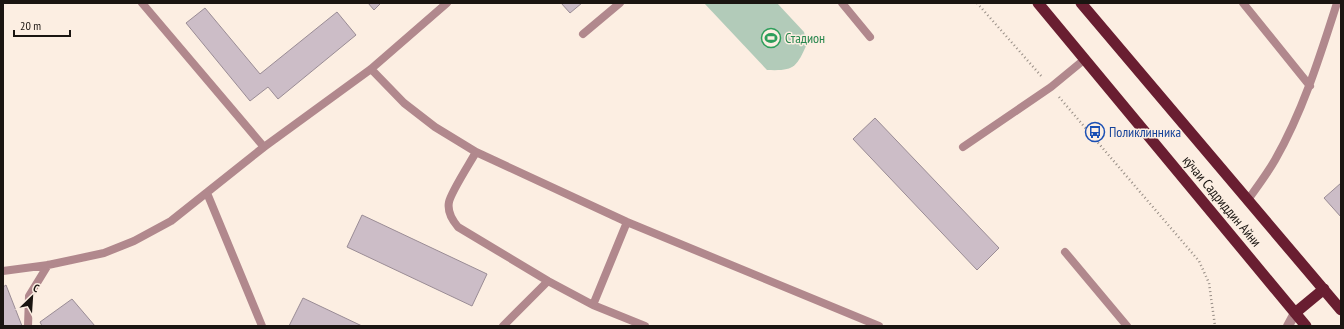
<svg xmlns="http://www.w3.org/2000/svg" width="1344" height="329" font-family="'PT Sans Narrow',sans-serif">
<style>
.green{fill:#b2cbb9}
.building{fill:#ccbdc7;stroke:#9a8c95}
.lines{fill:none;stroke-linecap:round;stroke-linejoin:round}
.path{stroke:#978d85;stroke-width:2.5;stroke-dasharray:1 3;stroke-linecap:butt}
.service{stroke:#b1888d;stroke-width:8}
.tertiary{stroke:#b1888d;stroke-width:10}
.trunk{stroke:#691e31;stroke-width:11}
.labels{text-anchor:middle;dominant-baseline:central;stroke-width:3;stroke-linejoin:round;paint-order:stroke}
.leisure-label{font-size:14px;fill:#27864d;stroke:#fceee2;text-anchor:start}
.transit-label{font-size:14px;fill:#164399;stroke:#fceee2;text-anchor:start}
.street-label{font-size:14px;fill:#1a1511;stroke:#fceee2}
</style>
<rect width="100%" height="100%" fill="#fceee2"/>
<path class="green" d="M 704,3 L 777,3 L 804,32 L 807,44 C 796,68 794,71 767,70 Z"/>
<path class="building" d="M 368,3 L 381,3 L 374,10 Z
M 561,3 L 582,3 L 570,13 Z
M 205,8 L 260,74 L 337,12 L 356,35 L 278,99 L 268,87 L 250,101 L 186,23 Z
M 875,118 L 999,248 L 977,270 L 853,139 Z
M 1341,183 L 1341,217 L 1324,198 Z
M 362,215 L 487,274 L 472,306 L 347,247 Z
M 6,285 L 22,326 L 3,326 L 3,287 Z
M 303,298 L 362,326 L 289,326 Z
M 72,299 L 95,326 L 42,326 L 40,322 Z"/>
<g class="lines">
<path class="path" d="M 977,3 L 1043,78
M 1059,97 L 1199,261 L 1209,283 L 1215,326"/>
<path class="service" d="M 142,3 L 264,147
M 842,3 L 870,37
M 1243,3 L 1310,86
M 583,34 L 620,3
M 371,69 L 404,103 L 435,127 L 476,152 C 470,163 451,192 449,202 C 447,212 452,220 458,227 L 548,281 L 593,305 L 645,326
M 963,147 L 1051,87 L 1085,59
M 476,152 L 627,222 L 879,326
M 207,193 L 262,326
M 1247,201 C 1257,187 1267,174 1275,160 C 1303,111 1320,56 1337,3
M 1065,252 L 1127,326
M 3,271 L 48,265 L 104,253 L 134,241 L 171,221 L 264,147 L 371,69 L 447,3
M 593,305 L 627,222
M 28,326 L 29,296 L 48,265
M 503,326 L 548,281"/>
<path class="tertiary" d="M 1288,326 L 1295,313"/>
<path class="trunk" d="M 1038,3 L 1306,326
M 1081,3 L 1341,310
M 1295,313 L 1324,289"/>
</g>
<defs>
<g id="stadium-ring" transform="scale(1)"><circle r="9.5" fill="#fceee2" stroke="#2e9e5b" stroke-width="1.5"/><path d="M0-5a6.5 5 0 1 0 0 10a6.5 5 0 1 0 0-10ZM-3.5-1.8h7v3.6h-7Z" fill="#2e9e5b"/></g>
<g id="bus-ring" transform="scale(1)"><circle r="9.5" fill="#fceee2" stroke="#1a4fb4" stroke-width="1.5"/><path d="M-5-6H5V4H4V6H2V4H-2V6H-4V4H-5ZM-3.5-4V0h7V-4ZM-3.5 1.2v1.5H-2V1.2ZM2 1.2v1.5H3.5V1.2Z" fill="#1a4fb4"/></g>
</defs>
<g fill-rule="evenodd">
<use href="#stadium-ring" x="771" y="38"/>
<use href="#bus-ring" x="1095" y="132"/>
</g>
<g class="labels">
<g class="leisure-label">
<text x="785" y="38">Стадион</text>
</g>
<g class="transit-label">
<text x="1109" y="132">Поликлинника</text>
</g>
<g class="street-label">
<text transform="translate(1222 201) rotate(50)">кӯчаи Садриддин Айни</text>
</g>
</g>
<rect width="1344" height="329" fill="none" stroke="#1a1511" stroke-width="8"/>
<g transform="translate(32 297) rotate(25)" stroke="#fceee2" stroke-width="3" paint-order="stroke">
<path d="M0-3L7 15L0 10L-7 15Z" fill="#1a1511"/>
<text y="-6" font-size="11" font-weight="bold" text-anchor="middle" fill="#1a1511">С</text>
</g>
<path d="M14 30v6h56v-6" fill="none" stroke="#1a1511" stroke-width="2"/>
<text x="20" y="30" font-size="12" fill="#1a1511" stroke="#fceee2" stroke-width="3" paint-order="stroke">20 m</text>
</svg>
